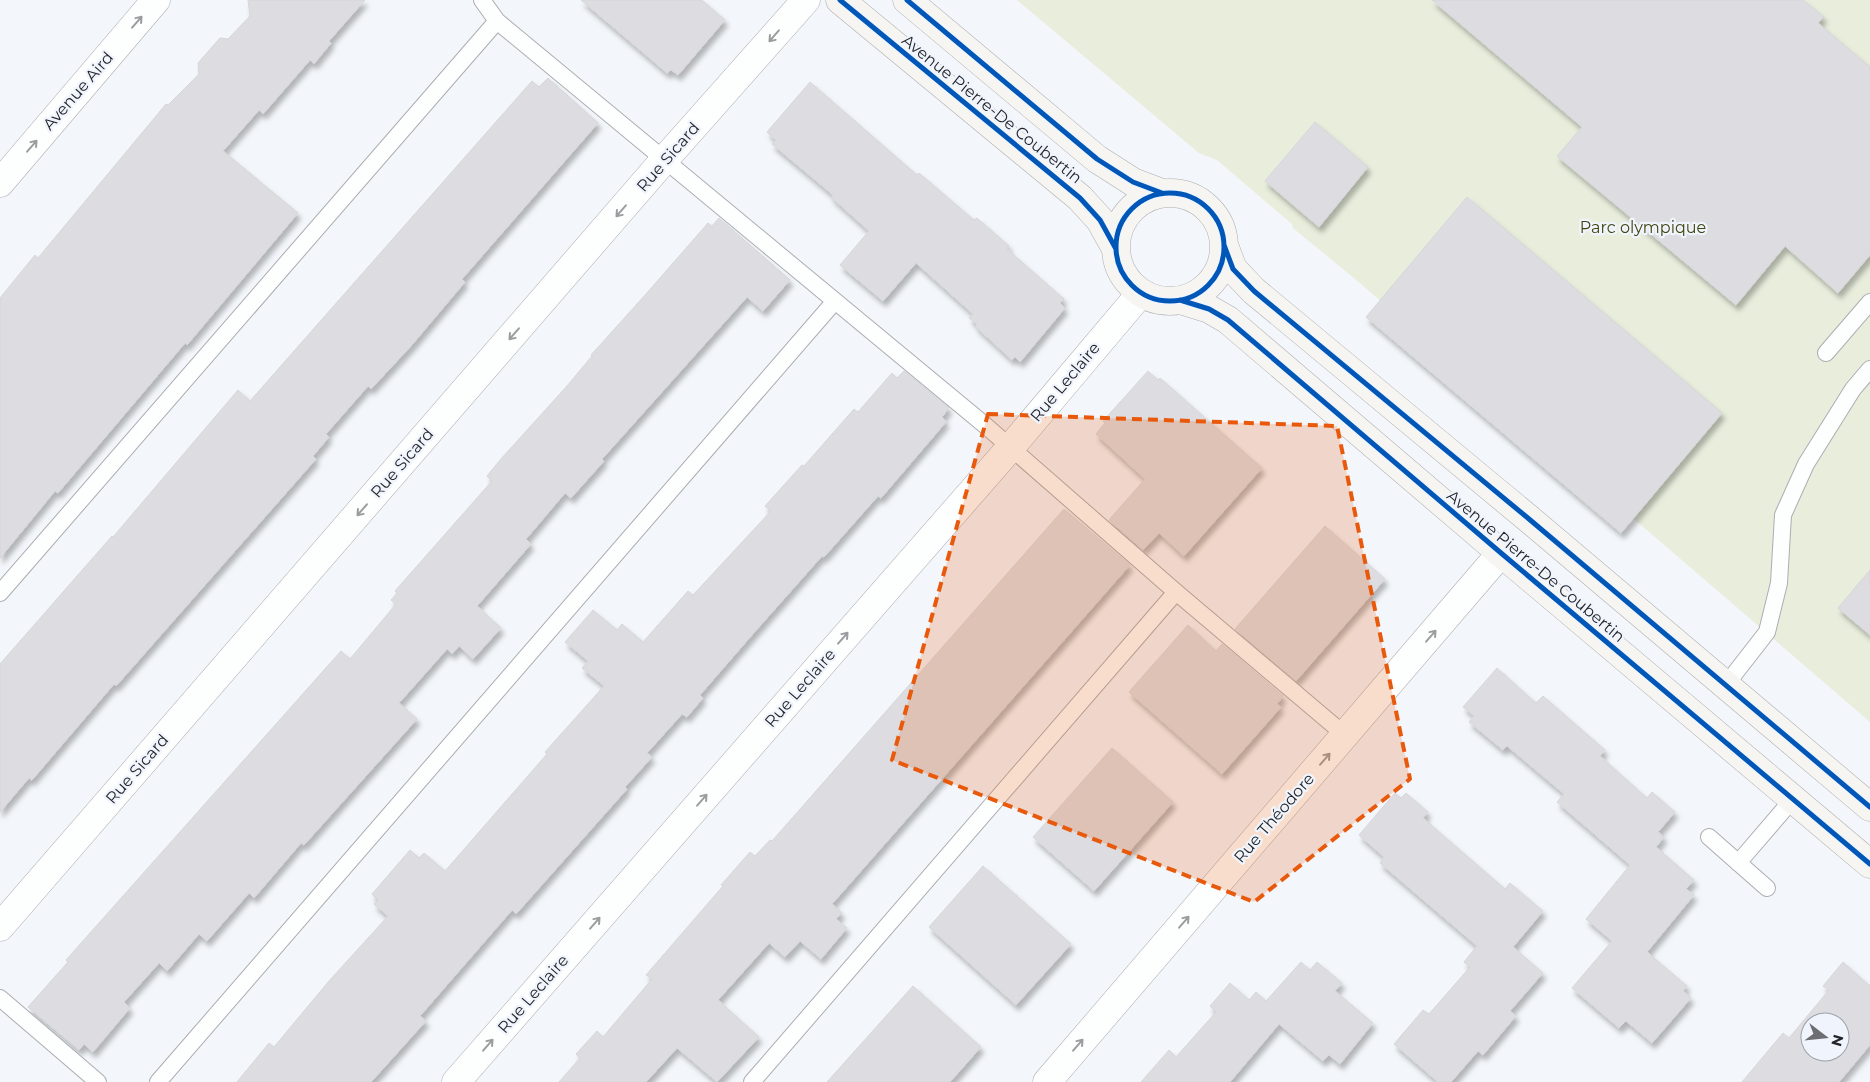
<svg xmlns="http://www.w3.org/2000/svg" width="1870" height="1082" font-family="Montserrat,sans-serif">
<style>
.green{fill:#e8eddc}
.building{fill:#dddde1;stroke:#d6d6da;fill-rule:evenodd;filter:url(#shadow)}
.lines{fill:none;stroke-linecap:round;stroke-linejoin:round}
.lane-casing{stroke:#acadb1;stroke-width:18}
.street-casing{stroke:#acadb1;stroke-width:29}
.secondary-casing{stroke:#acadb1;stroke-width:29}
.lane{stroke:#fdfefe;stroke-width:16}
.street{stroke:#fdfefe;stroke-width:28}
.secondary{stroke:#f6f5f1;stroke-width:28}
.cycleway-casing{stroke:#f0f5fd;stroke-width:8}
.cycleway{stroke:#0057b8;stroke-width:5}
.oneway{stroke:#9b9c9e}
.marked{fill:#e8590c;fill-opacity:0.2;stroke:#e8590c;stroke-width:4;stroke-dasharray:10 6;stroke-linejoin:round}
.labels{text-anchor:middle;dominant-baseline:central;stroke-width:4.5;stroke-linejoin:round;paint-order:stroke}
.street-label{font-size:16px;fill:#232529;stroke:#f0f5fd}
.park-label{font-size:16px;fill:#3f450e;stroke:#f0f5fd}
</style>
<defs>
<filter id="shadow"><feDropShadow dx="3" dy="5.5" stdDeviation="2.5" flood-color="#0004"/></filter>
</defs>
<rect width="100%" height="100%" fill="#f3f6fa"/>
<path class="green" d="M 1017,0 L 1870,0 L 1870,722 L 1354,278 L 1293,228 L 1292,224 L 1217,160 L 1199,153 Z"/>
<path class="building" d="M 248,0 L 365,0 L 329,41 L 331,43 L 314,64 L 310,60 L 263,114 L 259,110 L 223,151 L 298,213 L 187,345 L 185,343 L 58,493 L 55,491 L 0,558 L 0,298 L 35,255 L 38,258 L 166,104 L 168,105 L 199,74 L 198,63 L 220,38 L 228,39 L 250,16 Z
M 581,0 L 702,0 L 725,20 L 678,75 L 671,70 L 667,73 Z
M 1432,0 L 1803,0 L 1824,17 L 1818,23 L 1870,67 L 1870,255 L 1838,293 L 1785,246 L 1736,305 L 1557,156 L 1582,127 Z
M 548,78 L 598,123 L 462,279 L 465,282 L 411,346 L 371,389 L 368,386 L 326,434 L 329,437 L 313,456 L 316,459 L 116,686 L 114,684 L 32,780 L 29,778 L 0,812 L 0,664 L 112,536 L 113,537 L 238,390 L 250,401 L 532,81 L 539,87 Z
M 810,82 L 917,175 L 919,173 L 974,220 L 977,218 L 1009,246 L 1007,249 L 1064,299 L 1060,303 L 1065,308 L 1020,362 L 1015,357 L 1012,360 L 975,326 L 977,324 L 969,318 L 973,314 L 916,263 L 883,301 L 840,265 L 869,231 L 831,197 L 833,195 L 772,144 L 776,140 L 767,132 Z
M 1315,122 L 1368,167 L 1319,227 L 1265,181 Z
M 1467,197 L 1722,413 L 1621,533 L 1366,317 Z
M 719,218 L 790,280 L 763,311 L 747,297 L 602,459 L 604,461 L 571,498 L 565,493 L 526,539 L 531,544 L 477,606 L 501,628 L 473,659 L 459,646 L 452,654 L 447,649 L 399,703 L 417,719 L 304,845 L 301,843 L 254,898 L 249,893 L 207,941 L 199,934 L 167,971 L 159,963 L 124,1002 L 130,1008 L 93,1052 L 84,1044 L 79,1050 L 28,1007 L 68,962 L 66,960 L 341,651 L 350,659 L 396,604 L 391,600 L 397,593 L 395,591 L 492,481 L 487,476 L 500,460 L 567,386 L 592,356 L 591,355 L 646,294 L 708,223 L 712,226 Z
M 904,371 L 949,408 L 942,417 L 946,422 L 881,498 L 878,496 L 824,557 L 822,556 L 752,635 L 700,695 L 703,698 L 687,717 L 682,714 L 647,753 L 652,757 L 625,787 L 627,789 L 516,914 L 512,910 L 420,1016 L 426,1021 L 371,1082 L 237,1082 L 269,1043 L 274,1047 L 329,981 L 388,916 L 374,904 L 378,900 L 372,894 L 410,850 L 419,858 L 424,853 L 445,871 L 547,754 L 545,752 L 604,686 L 582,668 L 588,661 L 565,642 L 593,610 L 617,630 L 622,624 L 643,642 L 688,591 L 693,595 L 771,511 L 765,506 L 802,465 L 804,466 L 854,409 L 858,412 L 892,373 L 897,378 Z
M 1148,371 L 1158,380 L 1160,378 L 1262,468 L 1184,556 L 1159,533 L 1143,550 L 1109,520 L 1145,479 L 1096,434 L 1105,423 L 1103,421 Z
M 1064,509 L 1130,565 L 832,904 L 842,913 L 836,919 L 847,928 L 821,959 L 800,941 L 785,957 L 769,943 L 718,1000 L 759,1037 L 717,1082 L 677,1048 L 646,1082 L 559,1082 L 580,1058 L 576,1054 L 597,1031 L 603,1037 L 652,979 L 646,975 L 723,886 L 721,885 L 750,852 L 755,856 L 770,840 L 772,841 Z
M 1325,526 L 1385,579 L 1296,681 L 1235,629 Z
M 1870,570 L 1870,635 L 1838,608 Z
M 1188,625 L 1216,651 L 1222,644 L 1283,696 L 1277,704 L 1281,707 L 1222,774 L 1129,692 Z
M 1497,668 L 1536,703 L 1543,696 L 1605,750 L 1600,756 L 1647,798 L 1652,792 L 1675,812 L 1658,832 L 1664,837 L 1656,847 L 1694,880 L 1686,889 L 1694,895 L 1647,952 L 1687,986 L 1683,991 L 1691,998 L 1652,1043 L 1626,1021 L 1619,1028 L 1572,988 L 1612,941 L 1586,919 L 1630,865 L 1557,802 L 1564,794 L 1507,746 L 1503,750 L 1469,722 L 1474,716 L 1463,707 Z
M 1112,748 L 1173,802 L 1094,891 L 1033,837 Z
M 1395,793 L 1401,798 L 1406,793 L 1428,812 L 1423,818 L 1505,889 L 1510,883 L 1543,911 L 1513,947 L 1543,973 L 1510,1011 L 1516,1016 L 1483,1055 L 1478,1051 L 1451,1082 L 1438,1082 L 1394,1044 L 1423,1010 L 1429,1014 L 1470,967 L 1464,962 L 1477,946 L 1380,863 L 1384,857 L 1359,835 Z
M 983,866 L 1071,944 L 1016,1005 L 929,927 Z
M 1301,962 L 1310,970 L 1317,962 L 1342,983 L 1335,991 L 1373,1023 L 1340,1064 L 1329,1055 L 1323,1061 L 1279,1024 L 1230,1082 L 1141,1082 L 1169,1050 L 1176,1057 L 1216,1012 L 1210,1006 L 1230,983 L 1249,1000 L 1256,992 L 1266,1001 Z
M 1843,962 L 1870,986 L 1870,1045 L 1839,1082 L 1742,1082 L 1783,1033 L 1789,1038 L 1829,990 L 1823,986 ZM 1810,1022 L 1840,1022 L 1840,1052 L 1810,1052 Z
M 913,986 L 981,1047 L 950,1082 L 827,1082 Z"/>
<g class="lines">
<g class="lane-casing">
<path id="lane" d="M 482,0 L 497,21
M 1826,353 L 1870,302
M 0,593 L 497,21 L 986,426 L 1176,592 L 1345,735
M 1725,686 L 1767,632 L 1779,583 L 1783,515 L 1806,464 L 1853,389 L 1870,369
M 1709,837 L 1767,888
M 1738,863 L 1793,799
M 0,998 L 98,1082
M 158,1082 L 835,301
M 752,1082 L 1176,592"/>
</g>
<g class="street-casing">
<path id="street" d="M 0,183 L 156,0
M 0,927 L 665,159 L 806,0
M 456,1082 L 1011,447 L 1141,293
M 1047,1082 L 1501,553"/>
</g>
<g class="secondary-casing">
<path id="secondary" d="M 840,0 L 1080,198 L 1100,220 L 1116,249
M 907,0 L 1097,159 L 1133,182 L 1162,193
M1116 247a54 54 0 1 1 108 0a54 54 0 1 1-108 0Z
M 1224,245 L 1233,269 L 1254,291 L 1529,519 L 1870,807
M 1180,300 L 1209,309 L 1228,320 L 1501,553 L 1870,864"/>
</g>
<use href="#lane" class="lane"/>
<use href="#street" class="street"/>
<use href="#secondary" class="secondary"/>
<g class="cycleway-casing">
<path id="cycleway" d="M 840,0 L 1080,198 L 1100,220 L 1116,249
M 907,0 L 1097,159 L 1133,182 L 1162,193
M1116 247a54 54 0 1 1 108 0a54 54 0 1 1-108 0Z
M 1224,245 L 1233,269 L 1254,291 L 1529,519 L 1870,807
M 1180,300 L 1209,309 L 1228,320 L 1501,553 L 1870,864"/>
</g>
<use href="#cycleway" class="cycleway"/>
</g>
<defs><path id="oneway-shaft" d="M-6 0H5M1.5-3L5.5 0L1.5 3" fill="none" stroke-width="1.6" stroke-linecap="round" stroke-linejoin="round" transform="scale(1.25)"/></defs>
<g class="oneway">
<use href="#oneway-shaft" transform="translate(137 22) rotate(-49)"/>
<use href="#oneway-shaft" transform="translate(774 36) rotate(131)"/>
<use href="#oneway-shaft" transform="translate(32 146) rotate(-49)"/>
<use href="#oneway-shaft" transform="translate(621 211) rotate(131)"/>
<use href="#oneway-shaft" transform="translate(514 334) rotate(131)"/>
<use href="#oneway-shaft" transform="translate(362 510) rotate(131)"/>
<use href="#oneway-shaft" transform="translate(1431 636) rotate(-49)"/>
<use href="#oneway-shaft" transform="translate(843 638) rotate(-49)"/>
<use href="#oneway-shaft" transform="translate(1325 759) rotate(-49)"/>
<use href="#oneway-shaft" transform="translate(702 800) rotate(-49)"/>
<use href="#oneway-shaft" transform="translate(1184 922) rotate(-49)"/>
<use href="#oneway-shaft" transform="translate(595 923) rotate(-49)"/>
<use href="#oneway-shaft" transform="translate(488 1045) rotate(-49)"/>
<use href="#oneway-shaft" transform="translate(1078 1045) rotate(-49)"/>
</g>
<path class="marked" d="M 988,414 L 1337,426 L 1410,779 L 1254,902 L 892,760 Z"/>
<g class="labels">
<g class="street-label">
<text transform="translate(78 91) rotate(-49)">Avenue Aird</text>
<text transform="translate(992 109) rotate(39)">Avenue Pierre-De Coubertin</text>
<text transform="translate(668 157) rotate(-49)">Rue Sicard</text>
<text transform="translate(1065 382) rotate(-50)">Rue Leclaire</text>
<text transform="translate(402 463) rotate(-49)">Rue Sicard</text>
<text transform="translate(1536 566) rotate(40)">Avenue Pierre-De Coubertin</text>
<text transform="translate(800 688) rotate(-49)">Rue Leclaire</text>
<text transform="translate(137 769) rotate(-49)">Rue Sicard</text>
<text transform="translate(1274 818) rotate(-49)">Rue Théodore</text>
<text transform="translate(533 994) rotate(-49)">Rue Leclaire</text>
</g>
<g class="park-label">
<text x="1643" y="227">Parc olympique</text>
</g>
</g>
<g transform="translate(1825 1037) rotate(106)"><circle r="24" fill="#f0f5fd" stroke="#9ea2a8"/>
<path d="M0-4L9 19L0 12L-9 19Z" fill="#6c6e72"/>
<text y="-8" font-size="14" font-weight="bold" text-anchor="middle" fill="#232529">N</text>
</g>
</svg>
